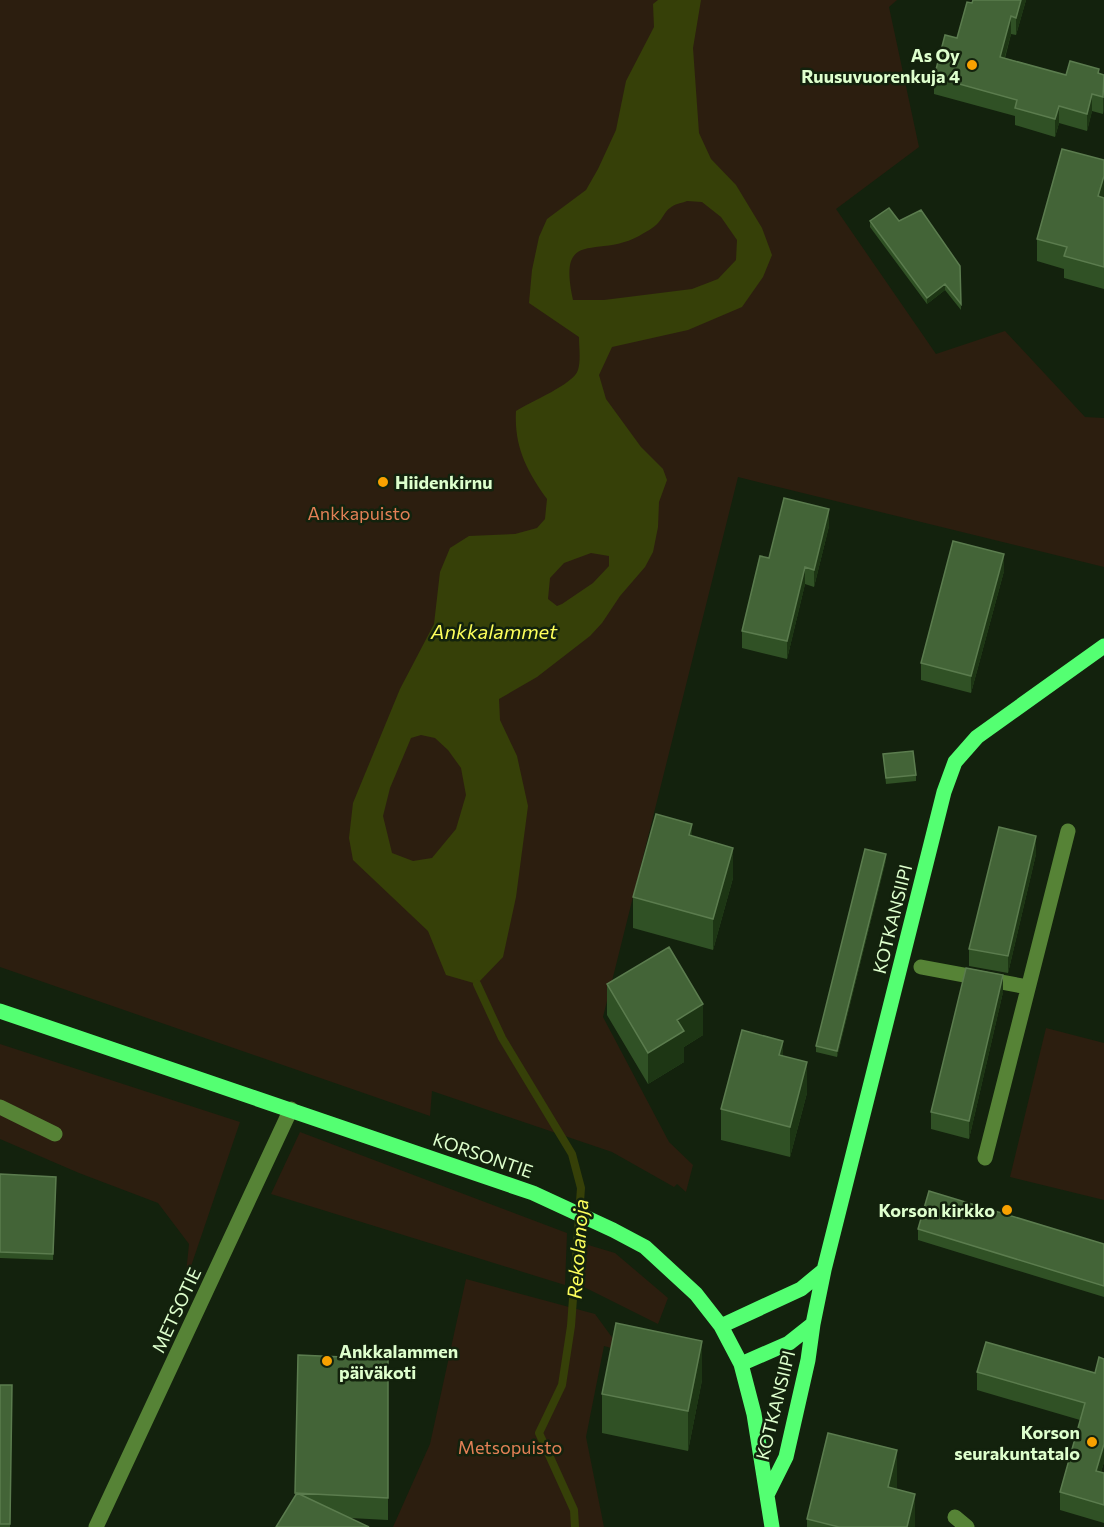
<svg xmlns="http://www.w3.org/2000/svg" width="1104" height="1527" font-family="Commissioner,sans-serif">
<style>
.green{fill:#2c1e0f}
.water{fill:#364008;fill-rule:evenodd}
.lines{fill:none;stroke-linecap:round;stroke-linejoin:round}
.stream{stroke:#364008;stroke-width:8}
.minor{stroke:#568336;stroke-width:15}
.major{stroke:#54ff72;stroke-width:15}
.wall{fill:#305125}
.shaded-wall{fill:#1d3614}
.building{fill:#436437;stroke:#5b7c4e;stroke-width:1.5}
.poi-dot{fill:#f8a100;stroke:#13220d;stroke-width:2}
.labels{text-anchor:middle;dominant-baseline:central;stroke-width:5;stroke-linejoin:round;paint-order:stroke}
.poi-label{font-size:18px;font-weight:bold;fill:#deffcd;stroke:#13220d;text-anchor:end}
.park-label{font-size:18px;fill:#e38056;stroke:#13220d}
.street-label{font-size:18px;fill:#deffcd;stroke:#13220d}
.water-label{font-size:20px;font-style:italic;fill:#fdff5b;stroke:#13220d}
</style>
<rect width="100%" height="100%" fill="#13220d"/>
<path class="green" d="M 0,0 L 897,0 L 889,7 L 919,147 L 836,209 L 936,354 L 1005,331 L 1085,417 L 1104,418 L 1104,567 L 738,477 L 603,1017 L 669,1142 L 693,1165 L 686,1192 L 677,1184 L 674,1187 L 612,1152 L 432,1091 L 430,1116 L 0,967 Z
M 1046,1028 L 1104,1043 L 1104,1200 L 1010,1177 Z
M 0,1044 L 240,1122 L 185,1284 L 189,1244 L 158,1203 L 79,1173 L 0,1139 Z
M 300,1132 L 567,1233 L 565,1285 L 271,1194 Z
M 585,1244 L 615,1253 L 668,1298 L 658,1324 L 582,1286 Z
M 466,1279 L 595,1314 L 622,1351 L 604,1346 L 586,1437 L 604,1527 L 393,1527 L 430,1444 Z"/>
<path class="water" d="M 658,0 L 701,0 L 693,48 L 699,133 L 711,159 L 736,185 L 762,228 L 772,255 L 763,277 L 742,307 L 688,330 L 612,347 L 599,375 L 606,399 L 641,447 L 663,469 L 667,480 L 659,502 L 658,527 L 653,552 L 645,567 L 620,596 L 602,623 L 590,636 L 537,677 L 499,699 L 500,720 L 517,756 L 528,806 L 516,897 L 503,957 L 477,984 L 446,975 L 428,931 L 353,860 L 349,838 L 353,803 L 400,689 L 434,624 L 440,572 L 450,548 L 469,536 L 515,534 L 537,528 L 545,519 L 547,499 C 527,471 514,447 516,411 C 530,402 574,384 578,370 C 581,360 579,347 579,337 L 529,303 L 532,270 L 539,237 L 547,219 L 586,190 L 598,169 L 616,130 L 626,81 L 654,27 L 653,4 ZM 687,201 L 702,202 L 721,217 L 737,240 L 736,260 L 718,279 L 692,289 L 604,300 L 573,300 C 557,227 597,259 639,236 C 645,232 654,228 658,223 C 663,218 665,211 670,208 C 674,204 682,203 687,201 ZM 591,553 L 609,556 L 609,566 L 593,583 L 562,604 L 557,606 L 548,599 L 550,578 L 564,563 ZM 421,735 L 435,738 L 448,750 L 461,768 L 466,795 L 456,829 L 432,858 L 413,861 L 392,853 L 383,816 L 390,788 L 411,738 Z"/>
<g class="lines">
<path class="stream" d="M 477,984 L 502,1038 L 572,1154 L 581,1188 L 571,1326 L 562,1385 L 539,1433 L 574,1510 L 575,1527"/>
<path class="minor" d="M 921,967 L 1028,987
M 0,1107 L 55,1134
M 985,1158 L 1068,831
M 955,1517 L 967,1527
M 96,1527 L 291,1109"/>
<path class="major" d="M 0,1011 L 533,1193 L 613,1230 L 645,1247 L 696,1294 L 721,1326 L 741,1364 L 754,1414 L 772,1527
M 721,1326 L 801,1289 L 824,1270
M 741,1364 L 789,1343 L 813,1324
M 768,1493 L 786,1457 L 808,1360 L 813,1324 L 824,1270 L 944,792 L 955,762 L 977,737 L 1104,646"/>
</g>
<path class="wall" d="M 1026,0 L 1016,35 L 1011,34 L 1005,58 L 1066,75 L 1099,73 L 1104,75 L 1103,114 L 1092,111 L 1087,131 L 1059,123 L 1055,137 L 1015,125 L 1015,116 L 934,94 L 934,77 L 957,38 L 972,3 Z
M 1104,160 L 1104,289 L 1064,278 L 1064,269 L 1037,261 L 1037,239 Z
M 870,221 L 899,221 L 960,266 L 961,310 L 945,290 L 927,304 L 870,227 Z
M 829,526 L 814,587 L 805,584 L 787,659 L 742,648 L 742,631 L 769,558 Z
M 1004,571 L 971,693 L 921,680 L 921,663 Z
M 883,754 L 916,775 L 916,781 L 886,784 Z
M 692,836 L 733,878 L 713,950 L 633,928 L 633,897 Z
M 1036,854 L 1008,973 L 969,966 L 969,949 Z
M 886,860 L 837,1057 L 816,1052 L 816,1046 Z
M 607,984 L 703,1035 L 684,1047 L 684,1062 L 648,1084 L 607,1015 Z
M 1003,992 L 969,1139 L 931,1129 L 931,1112 Z
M 783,1056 L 807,1093 L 790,1157 L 721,1140 L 721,1109 Z
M 0,1174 L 56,1177 L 53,1260 L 0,1258 Z
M 918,1229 L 1104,1244 L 1104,1297 L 918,1240 Z
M 298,1355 L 388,1359 L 388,1520 L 350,1518 L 295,1497 Z
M 1104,1359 L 1104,1462 L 1101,1472 L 1104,1473 L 1104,1523 L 1060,1510 L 1060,1492 L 1080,1420 L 977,1390 L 977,1372 L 1095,1373 Z
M 702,1380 L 688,1451 L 602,1433 L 602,1394 Z
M 0,1385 L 12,1385 L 10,1527 L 0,1527 Z
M 897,1490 L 915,1527 L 807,1527 L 807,1519 Z"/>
<path class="shaded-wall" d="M 1021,0 L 1026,0 L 1016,35 L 1016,18 Z
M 1011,16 L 1011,34 L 1000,74 L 1000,57 Z
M 1104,93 L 1104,111 L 1103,114 L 1103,97 Z
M 1092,94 L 1092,111 L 1087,131 L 1087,114 Z
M 1059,106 L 1059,123 L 1055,137 L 1055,119 Z
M 1104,176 L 1104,198 L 1098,196 Z
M 945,284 L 945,290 L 927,304 L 927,298 Z
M 829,509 L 829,526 L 814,587 L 814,570 Z
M 1004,554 L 1004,571 L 971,693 L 971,676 Z
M 805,567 L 805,584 L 787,659 L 787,641 Z
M 692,824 L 692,854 L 689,835 Z
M 1036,836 L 1036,854 L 1008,973 L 1008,956 Z
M 733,848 L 733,878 L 713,950 L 713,919 Z
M 886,854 L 886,860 L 837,1057 L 837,1051 Z
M 1003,975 L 1003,992 L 969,1139 L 969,1121 Z
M 703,1004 L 703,1035 L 684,1047 L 684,1062 L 648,1084 L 648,1053 L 677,1020 Z
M 783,1041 L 783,1071 L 779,1055 Z
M 807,1062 L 807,1093 L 790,1157 L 790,1127 Z
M 702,1341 L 702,1380 L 688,1451 L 688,1411 Z
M 1104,1444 L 1104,1462 L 1096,1489 L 1096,1471 Z
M 897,1450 L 897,1490 L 888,1487 Z
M 915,1494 L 915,1527 L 907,1527 Z"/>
<path class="building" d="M 973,0 L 1021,0 L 1016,18 L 1011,16 L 1000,57 L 1066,75 L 1070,61 L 1099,69 L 1098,73 L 1104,75 L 1103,97 L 1092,94 L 1087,114 L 1059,106 L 1055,119 L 1015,108 L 1017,100 L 934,77 L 945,35 L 957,38 L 967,2 L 972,3 Z
M 1062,149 L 1104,160 L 1104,176 L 1098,196 L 1104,198 L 1104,267 L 1064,256 L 1067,247 L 1037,239 Z
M 889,208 L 899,221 L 921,210 L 960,266 L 961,304 L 945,284 L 927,298 L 870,221 Z
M 784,498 L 829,509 L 814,570 L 805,567 L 787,641 L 742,631 L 760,556 L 769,558 Z
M 953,541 L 1004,554 L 971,676 L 921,663 Z
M 913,751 L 916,775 L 886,778 L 883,754 Z
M 656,814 L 692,824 L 689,835 L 733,848 L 713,919 L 633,897 Z
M 999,827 L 1036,836 L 1008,956 L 969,949 Z
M 865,849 L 886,854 L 837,1051 L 816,1046 Z
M 669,947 L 703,1004 L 677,1020 L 684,1031 L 648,1053 L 607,984 Z
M 966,968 L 1003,975 L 969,1121 L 931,1112 Z
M 742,1030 L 783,1041 L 779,1055 L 807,1062 L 790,1127 L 721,1109 Z
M 0,1174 L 56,1177 L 53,1254 L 0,1252 Z
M 929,1191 L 1104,1244 L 1104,1286 L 918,1229 Z
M 616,1323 L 702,1341 L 688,1411 L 602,1394 Z
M 986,1342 L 1095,1373 L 1099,1357 L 1104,1359 L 1104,1444 L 1096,1471 L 1104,1473 L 1104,1505 L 1060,1492 L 1085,1403 L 977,1372 Z
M 298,1355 L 388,1359 L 388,1498 L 295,1493 Z
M 0,1385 L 12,1385 L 10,1524 L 0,1524 Z
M 828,1433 L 897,1450 L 888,1487 L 915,1494 L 907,1527 L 839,1527 L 807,1519 Z
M 297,1493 L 369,1527 L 276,1527 Z"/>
<g class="poi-dot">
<circle cx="972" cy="65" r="6"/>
<circle cx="383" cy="482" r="6"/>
<circle cx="1007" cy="1210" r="6"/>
<circle cx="327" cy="1361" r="6"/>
<circle cx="1092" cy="1442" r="6"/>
</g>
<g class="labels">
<g class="poi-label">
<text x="960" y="55">As Oy<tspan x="960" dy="21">Ruusuvuorenkuja 4</tspan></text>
<text x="395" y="482" text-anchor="start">Hiidenkirnu</text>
<text x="995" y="1210">Korson kirkko</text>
<text x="339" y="1351" text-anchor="start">Ankkalammen<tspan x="339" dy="21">päiväkoti</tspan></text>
<text x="1080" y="1432">Korson<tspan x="1080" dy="21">seurakuntatalo</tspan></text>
</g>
<g class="park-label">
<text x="359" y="513">Ankkapuisto</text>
<text x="510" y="1447">Metsopuisto</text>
</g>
<g class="street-label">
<text transform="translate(892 919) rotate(-76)">KOTKANSIIPI</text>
<text transform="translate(483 1155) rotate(19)">KORSONTIE</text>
<text transform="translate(176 1310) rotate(-65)">METSOTIE</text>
<text transform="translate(775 1405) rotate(-76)">KOTKANSIIPI</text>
</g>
<g class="water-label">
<text x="494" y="631">Ankkalammet</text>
<text transform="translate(577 1249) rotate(-86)">Rekolanoja</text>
</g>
</g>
</svg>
